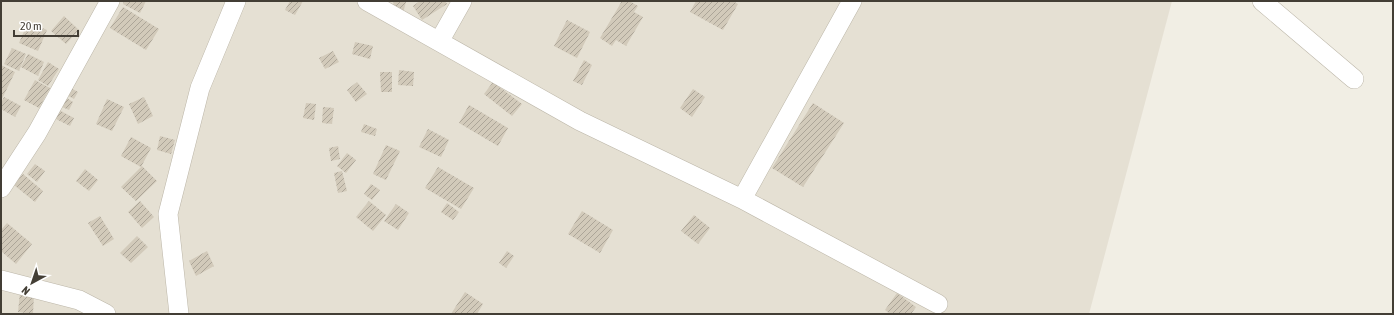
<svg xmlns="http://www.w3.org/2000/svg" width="1394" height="315" font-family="'Asap Condensed',sans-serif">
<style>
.residential{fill:#e5e0d3}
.building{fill:url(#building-hatch)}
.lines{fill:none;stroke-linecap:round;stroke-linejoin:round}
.street-casing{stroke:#bcb6a8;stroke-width:20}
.street{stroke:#fff;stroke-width:19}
</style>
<defs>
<pattern id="building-hatch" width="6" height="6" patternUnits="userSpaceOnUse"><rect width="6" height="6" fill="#d2caba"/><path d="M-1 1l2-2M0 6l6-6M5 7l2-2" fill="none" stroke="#aca598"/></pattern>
</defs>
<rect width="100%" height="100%" fill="#f1eee4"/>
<path class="residential" d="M 1,1 L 1172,1 L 1089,314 L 1,314 Z"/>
<path class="building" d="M 124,1 L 146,1 L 140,13 L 123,4 Z
M 290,1 L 303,1 L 295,15 L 285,10 Z
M 394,1 L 406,2 L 403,13 L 392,10 Z
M 420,1 L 445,1 L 447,4 L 422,20 L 413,6 Z
M 622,1 L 629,1 L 638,6 L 634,12 L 643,17 L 626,46 L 616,40 L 612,46 L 600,38 Z
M 696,1 L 733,1 L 738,4 L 723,30 L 690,12 Z
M 123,7 L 159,29 L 146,50 L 110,28 Z
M 64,16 L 79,30 L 66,44 L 51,31 Z
M 567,20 L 590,32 L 577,58 L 554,46 Z
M 28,22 L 47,30 L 38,51 L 19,43 Z
M 355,42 L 373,46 L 370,59 L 352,54 Z
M 12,48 L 26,54 L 19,71 L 4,64 Z
M 333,51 L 339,62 L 325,69 L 319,58 Z
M 28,54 L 44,62 L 38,76 L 21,67 Z
M 584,60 L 592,65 L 582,85 L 573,81 Z
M 48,62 L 59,69 L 48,86 L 38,80 Z
M 1,65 L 15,72 L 1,101 Z
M 399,70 L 414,72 L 413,86 L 398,85 Z
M 380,72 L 392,72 L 392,92 L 381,92 Z
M 35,80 L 50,88 L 39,108 L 24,100 Z
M 357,82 L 367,94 L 356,102 L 347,90 Z
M 493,82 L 522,104 L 512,116 L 484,94 Z
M 69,87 L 78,92 L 74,99 L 65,94 Z
M 693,89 L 705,97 L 692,117 L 680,108 Z
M 4,97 L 21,106 L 15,117 L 1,109 L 1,103 Z
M 65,97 L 73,102 L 69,110 L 60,106 Z
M 144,97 L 153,116 L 138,124 L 129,104 Z
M 107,99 L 124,107 L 112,131 L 96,124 Z
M 306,103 L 316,104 L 314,120 L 303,118 Z
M 813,103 L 844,123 L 803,187 L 772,168 Z
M 469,105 L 508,128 L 498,146 L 459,123 Z
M 323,107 L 334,108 L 332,124 L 322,123 Z
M 59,110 L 74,118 L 70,126 L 54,118 Z
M 364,124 L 377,129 L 375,136 L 361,132 Z
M 428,129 L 449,140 L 441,157 L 419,147 Z
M 160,136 L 175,140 L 171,154 L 157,150 Z
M 131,137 L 151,148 L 141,167 L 121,156 Z
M 386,145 L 400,151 L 386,180 L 373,174 Z
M 338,146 L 340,159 L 331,161 L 329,148 Z
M 347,153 L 356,160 L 346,173 L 337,166 Z
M 35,164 L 45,171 L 37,182 L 27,174 Z
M 142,166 L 157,181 L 136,201 L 121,187 Z
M 438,167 L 474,188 L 461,209 L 425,188 Z
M 85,169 L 98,180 L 89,191 L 76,181 Z
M 342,171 L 347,191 L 338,193 L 334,173 Z
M 23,174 L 43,191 L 35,202 L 14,185 Z
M 371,184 L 380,190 L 372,200 L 364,194 Z
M 140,201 L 154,217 L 142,228 L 128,212 Z
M 369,201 L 386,215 L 373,231 L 356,217 Z
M 447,203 L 459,212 L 453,220 L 441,212 Z
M 396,204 L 409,213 L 398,230 L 384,221 Z
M 582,211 L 613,230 L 600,253 L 568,234 Z
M 694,215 L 710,228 L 698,244 L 681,231 Z
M 100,216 L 114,239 L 103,246 L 88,223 Z
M 7,223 L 32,244 L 16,264 L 1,251 L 1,230 Z
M 137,236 L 148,247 L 131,263 L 120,253 Z
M 207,251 L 214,266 L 196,276 L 189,261 Z
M 507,251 L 514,256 L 506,268 L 499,263 Z
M 20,292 L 34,294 L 33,314 L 18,312 Z
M 465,292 L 483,304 L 477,314 L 451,314 Z
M 897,293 L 916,307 L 911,314 L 890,314 L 885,310 Z"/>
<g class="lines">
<g class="street-casing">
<path id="street" d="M 367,1 L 580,121 L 742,199 L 938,304
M 1262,1 L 1354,79
M 440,40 L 462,1
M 1,188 L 37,133 L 110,1
M 742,199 L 852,1
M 1,280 L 79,300 L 106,314
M 179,314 L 168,214 L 200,88 L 236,1"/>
</g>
<use href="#street" class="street"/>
</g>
<rect width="1394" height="315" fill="none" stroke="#433e35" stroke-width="4"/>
<g transform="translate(32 283) rotate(220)" stroke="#ffffff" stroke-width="3" paint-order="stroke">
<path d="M0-3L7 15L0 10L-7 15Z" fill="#433e35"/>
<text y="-6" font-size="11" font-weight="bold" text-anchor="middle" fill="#433e35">N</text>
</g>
<path d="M14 30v6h64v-6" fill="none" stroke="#433e35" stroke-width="2"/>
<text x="20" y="30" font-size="12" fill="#433e35" stroke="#ffffff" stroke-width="3" paint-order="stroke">20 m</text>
</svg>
